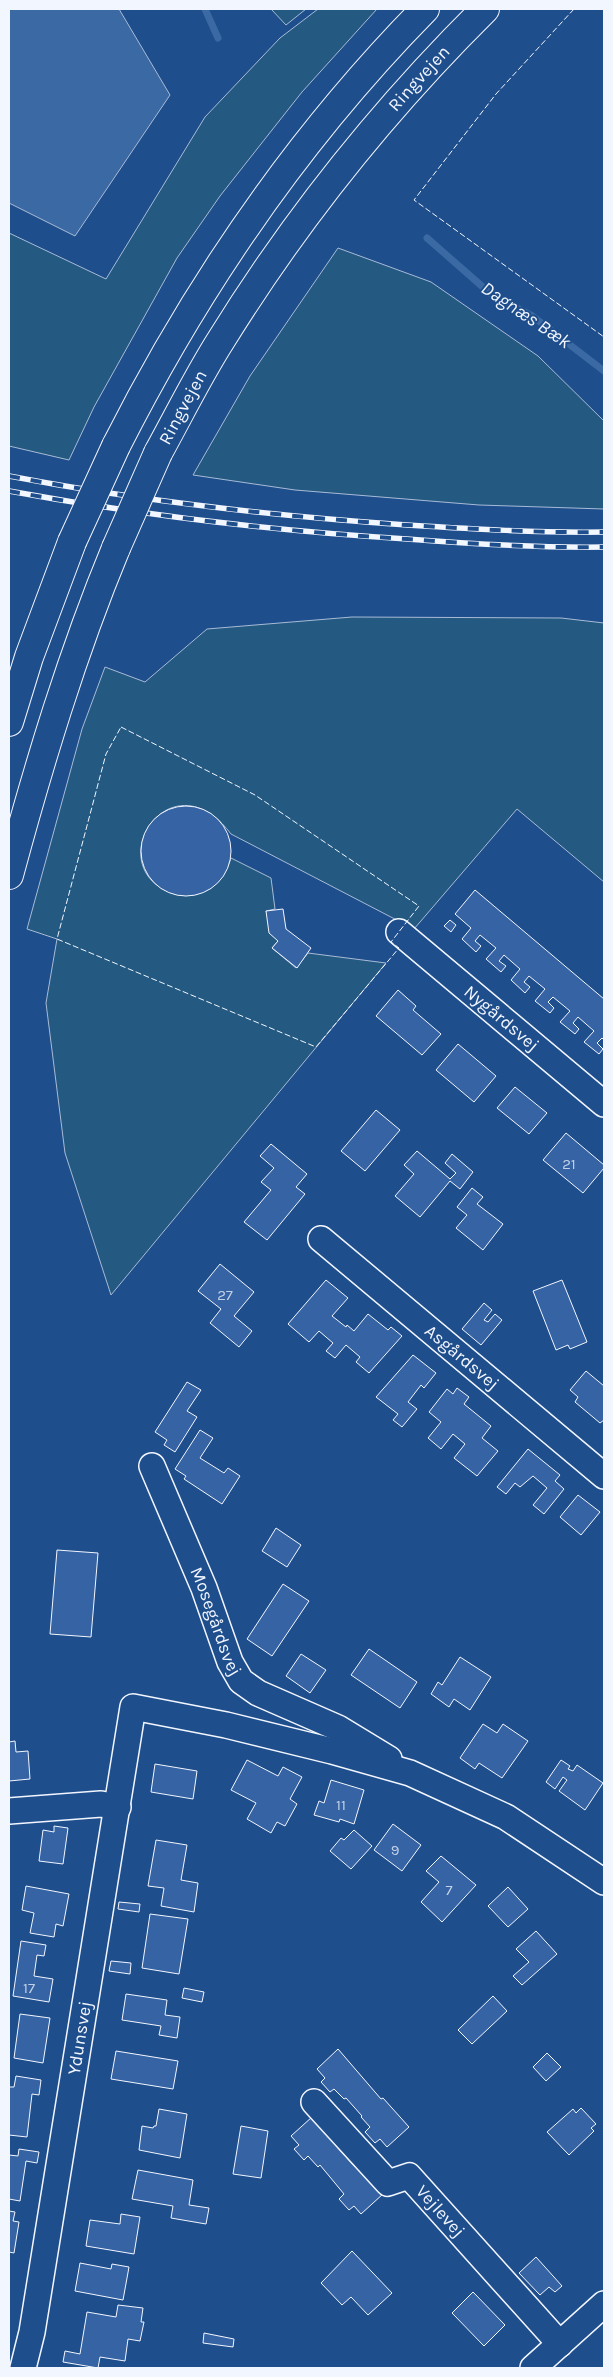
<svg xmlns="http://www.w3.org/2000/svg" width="613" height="2377" font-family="Karla,sans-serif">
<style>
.green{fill:#245a82;stroke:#a8bbd7}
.water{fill:#3b69a3;stroke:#a8bbd7}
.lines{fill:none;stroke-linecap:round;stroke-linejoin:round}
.stream{stroke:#3b69a3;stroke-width:7}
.building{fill:#3563a3;stroke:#f2f6ff}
.minor-casing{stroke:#f2f6ff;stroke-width:28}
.major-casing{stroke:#f2f6ff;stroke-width:30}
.minor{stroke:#1f4e8c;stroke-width:25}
.major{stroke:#1f4e8c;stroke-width:28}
.rail-casing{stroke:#f2f6ff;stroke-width:5.5}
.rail{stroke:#1f4e8c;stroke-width:4;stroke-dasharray:11;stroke-linecap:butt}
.major-bridge-casing{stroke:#f2f6ff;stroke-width:30;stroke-linecap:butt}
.major-bridge{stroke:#1f4e8c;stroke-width:28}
.fence{stroke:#f2f6ff;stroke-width:1;stroke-dasharray:6 2.5;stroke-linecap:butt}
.labels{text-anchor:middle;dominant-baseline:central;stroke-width:4;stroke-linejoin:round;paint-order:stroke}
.number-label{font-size:15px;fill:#c3d1e8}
.street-label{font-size:18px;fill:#f2f6ff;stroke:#1f4e8c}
.water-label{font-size:19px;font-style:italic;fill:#f2f6ff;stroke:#1f4e8c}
</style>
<rect width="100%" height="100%" fill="#1f4e8c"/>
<path class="green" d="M 271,9 L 306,9 L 286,25 Z
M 318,9 L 377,9 L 302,92 L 220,196 L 177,258 L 94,407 L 69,460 L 9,446 L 9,233 L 106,279 L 205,117 L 280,38 Z
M 338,248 L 431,282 L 538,356 L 604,421 L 604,509 L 479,505 L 295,490 L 193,475 L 250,376 Z
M 352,617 L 561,618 L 604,623 L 604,882 L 517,809 L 414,929 L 231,834 C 174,758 106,854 161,888 C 171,894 182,897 193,895 C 214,891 225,877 231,858 L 271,878 L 275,909 L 266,911 L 278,941 L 272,948 L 296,968 L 308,953 L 386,963 L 111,1295 L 65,1153 L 46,1003 L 57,939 L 27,929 L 82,729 L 105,667 L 145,682 L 207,629 Z"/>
<path class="water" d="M 9,9 L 119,9 L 170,95 L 75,236 L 9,203 Z"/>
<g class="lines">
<path class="stream" d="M 205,9 L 218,38
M 427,238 L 492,295 L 531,315 L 604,371"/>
</g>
<path class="building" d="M141 851a45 45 0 1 1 90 0a45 45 0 1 1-90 0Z
M 475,890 L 604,999 L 604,1040 L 602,1038 L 597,1043 L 603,1049 L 599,1054 L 584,1042 L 594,1031 L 578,1017 L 573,1023 L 579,1029 L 575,1034 L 560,1022 L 570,1011 L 553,997 L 548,1002 L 554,1008 L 550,1013 L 535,1001 L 545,989 L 529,976 L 524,982 L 530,987 L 525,993 L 511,980 L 520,969 L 504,955 L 499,961 L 506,966 L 501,972 L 486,959 L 496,948 L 480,935 L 475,941 L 481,946 L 476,952 L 462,939 L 471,928 L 455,914 Z
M 283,909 L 286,929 L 311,948 L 297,968 L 272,948 L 278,941 L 269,933 L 266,911 Z
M 450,920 L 456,925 L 451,932 L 444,926 Z
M 398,990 L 416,1006 L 413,1010 L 441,1034 L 422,1055 L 376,1016 Z
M 458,1044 L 496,1076 L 474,1102 L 436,1070 Z
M 515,1087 L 547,1113 L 529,1134 L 497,1108 Z
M 376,1110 L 400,1130 L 365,1171 L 341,1151 Z
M 566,1133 L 604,1165 L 604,1168 L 583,1193 L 543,1160 Z
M 271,1144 L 307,1174 L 296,1187 L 305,1194 L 267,1240 L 244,1222 L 271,1190 L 261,1182 L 274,1168 L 260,1156 Z
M 417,1151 L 450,1179 L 456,1173 L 445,1163 L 452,1154 L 473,1172 L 460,1189 L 450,1181 L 420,1217 L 395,1196 L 414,1174 L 404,1165 Z
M 472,1188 L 483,1197 L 477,1204 L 503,1224 L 483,1250 L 456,1228 L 467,1215 L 457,1207 Z
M 220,1264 L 254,1292 L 234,1316 L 252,1331 L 239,1347 L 210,1323 L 221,1309 L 198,1291 Z
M 326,1280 L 348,1298 L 332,1316 L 346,1327 L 347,1325 L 354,1331 L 368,1314 L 388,1330 L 391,1327 L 402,1336 L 369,1373 L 356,1362 L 360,1357 L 346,1345 L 335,1358 L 326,1351 L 333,1343 L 319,1331 L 309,1342 L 288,1324 Z
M 562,1280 L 587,1342 L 570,1349 L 568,1345 L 556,1350 L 533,1291 Z
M 484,1303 L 492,1310 L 484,1320 L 488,1322 L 495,1314 L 502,1320 L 481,1345 L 462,1329 Z
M 413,1355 L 436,1373 L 424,1388 L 421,1385 L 408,1402 L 417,1409 L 402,1427 L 393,1420 L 398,1414 L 376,1397 Z
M 586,1371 L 604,1386 L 604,1420 L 600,1423 L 575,1402 L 578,1397 L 570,1390 Z
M 187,1382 L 201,1390 L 187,1411 L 197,1417 L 175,1452 L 164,1445 L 167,1440 L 155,1432 Z
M 457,1388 L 469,1397 L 464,1404 L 491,1426 L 482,1438 L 498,1451 L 477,1476 L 454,1458 L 465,1444 L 453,1434 L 441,1449 L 428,1438 L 441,1422 L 429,1412 L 447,1389 L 453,1394 Z
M 200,1430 L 213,1438 L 200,1458 L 224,1473 L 228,1468 L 240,1476 L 222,1504 L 184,1479 L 186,1476 L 175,1469 Z
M 528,1449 L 560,1475 L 555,1481 L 564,1489 L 544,1514 L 533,1505 L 547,1488 L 533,1476 L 520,1487 L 515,1483 L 506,1494 L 497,1487 Z
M 578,1495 L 600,1512 L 581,1535 L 560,1517 Z
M 276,1528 L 301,1545 L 287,1567 L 262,1551 Z
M 57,1550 L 98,1553 L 91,1637 L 50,1634 Z
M 283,1584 L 309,1601 L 272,1656 L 247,1639 Z
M 369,1649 L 417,1682 L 400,1708 L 351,1675 Z
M 301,1654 L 326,1670 L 310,1693 L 286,1676 Z
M 460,1657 L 491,1677 L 470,1710 L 454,1699 L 449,1707 L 431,1694 L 438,1682 L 442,1685 Z
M 483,1724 L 497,1733 L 503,1724 L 528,1741 L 502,1778 L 479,1763 L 475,1769 L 460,1758 Z
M 15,1741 L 16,1752 L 28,1751 L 30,1779 L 9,1781 L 9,1742 Z
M 247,1760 L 278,1776 L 283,1767 L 302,1777 L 290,1799 L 297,1804 L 285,1826 L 277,1822 L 271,1833 L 247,1819 L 256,1803 L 231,1790 Z
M 561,1760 L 570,1766 L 568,1769 L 573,1771 L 577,1765 L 603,1783 L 585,1810 L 559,1791 L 567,1780 L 563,1777 L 555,1789 L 546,1782 Z
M 155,1764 L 197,1771 L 193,1799 L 151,1792 Z
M 331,1780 L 364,1790 L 354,1824 L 340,1819 L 339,1822 L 314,1815 L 319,1801 L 324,1803 Z
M 393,1824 L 421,1845 L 402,1871 L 374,1850 Z
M 54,1826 L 68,1828 L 63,1864 L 39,1861 L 43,1830 L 54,1832 Z
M 354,1830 L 372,1846 L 351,1869 L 330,1851 L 341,1838 L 344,1840 Z
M 156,1840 L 187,1845 L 181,1880 L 198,1883 L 194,1912 L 161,1906 L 164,1888 L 148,1886 Z
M 441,1856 L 476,1885 L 442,1922 L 421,1902 L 439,1882 L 426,1871 Z
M 26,1886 L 69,1894 L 63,1926 L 56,1924 L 54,1937 L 30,1933 L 34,1913 L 22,1910 Z
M 508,1887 L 528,1909 L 508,1927 L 488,1906 Z
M 119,1902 L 140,1904 L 139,1912 L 118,1909 Z
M 150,1914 L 188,1919 L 179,1974 L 142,1968 Z
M 536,1931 L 557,1954 L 522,1985 L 513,1976 L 529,1962 L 516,1949 Z
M 21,1941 L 46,1945 L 44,1956 L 37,1955 L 34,1976 L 53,1979 L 49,2002 L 13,1996 Z
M 111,1961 L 131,1963 L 130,1974 L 109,1971 Z
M 184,1988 L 204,1992 L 202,2002 L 182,1998 Z
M 126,1994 L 167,2000 L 165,2015 L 180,2017 L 177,2038 L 159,2035 L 161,2026 L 122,2020 Z
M 493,1996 L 507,2011 L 472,2044 L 458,2030 Z
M 20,2014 L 50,2018 L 43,2063 L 14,2058 Z
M 338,2049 L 381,2099 L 383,2098 L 409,2127 L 387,2147 L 380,2139 L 375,2143 L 365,2132 L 370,2127 L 361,2117 L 362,2116 L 346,2098 L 344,2099 L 334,2089 L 330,2092 L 321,2082 L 325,2078 L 317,2069 Z
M 116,2051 L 178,2061 L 173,2089 L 111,2079 Z
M 547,2053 L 561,2067 L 546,2081 L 533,2067 Z
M 16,2076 L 41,2080 L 39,2095 L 32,2094 L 27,2137 L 9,2135 L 9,2087 L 14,2087 Z
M 581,2108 L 596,2124 L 591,2128 L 594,2131 L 569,2155 L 547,2132 L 573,2109 L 576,2113 Z
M 159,2109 L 187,2114 L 180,2158 L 139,2150 L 142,2126 L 153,2128 L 154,2126 L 156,2126 Z
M 312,2117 L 340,2147 L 338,2148 L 355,2167 L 357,2165 L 383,2194 L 361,2214 L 354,2206 L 349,2210 L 339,2199 L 344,2194 L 320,2165 L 318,2167 L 308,2156 L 304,2160 L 294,2149 L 299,2145 L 291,2136 Z
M 241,2126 L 268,2131 L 261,2178 L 233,2174 Z
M 19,2149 L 39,2152 L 37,2163 L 26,2161 L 20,2201 L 9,2199 L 9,2155 L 18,2156 Z
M 138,2170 L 193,2180 L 189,2205 L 209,2208 L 206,2224 L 171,2218 L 173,2206 L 132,2199 Z
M 9,2211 L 15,2212 L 13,2221 L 19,2222 L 14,2253 L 9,2252 Z
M 121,2214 L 140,2217 L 134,2254 L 86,2246 L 90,2220 L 120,2224 Z
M 352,2251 L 392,2293 L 368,2315 L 351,2297 L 342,2305 L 321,2283 Z
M 536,2257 L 562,2286 L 555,2292 L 549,2287 L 540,2295 L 519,2273 Z
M 80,2263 L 111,2269 L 112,2264 L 129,2267 L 123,2300 L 75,2291 Z
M 473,2292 L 505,2325 L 484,2346 L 452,2313 Z
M 118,2305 L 143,2308 L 141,2322 L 144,2322 L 140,2341 L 128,2339 L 125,2361 L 100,2357 L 98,2368 L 63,2362 L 65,2351 L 80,2354 L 87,2312 L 116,2317 Z
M 204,2333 L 234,2339 L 233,2347 L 203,2343 Z"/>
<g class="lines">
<g class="minor-casing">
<g id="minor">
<path id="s1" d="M 399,932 L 604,1104"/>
<path id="s2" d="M 321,1239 L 604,1476"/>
<path id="s3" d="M 152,1466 L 204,1588 L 230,1662 L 241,1681 L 258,1693 L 338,1728 L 389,1759"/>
<path d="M 9,1811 L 101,1804 L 118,1807"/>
<path id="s4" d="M 314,2102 L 388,2183 L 409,2176 L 560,2344"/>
<path id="s5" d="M 23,2368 L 32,2332 L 133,1707 L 226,1725 L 332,1751 L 410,1773 L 506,1817 L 604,1882"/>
<path d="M 533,2368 L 604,2304"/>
</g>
</g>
<g class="major-casing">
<g id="major">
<path d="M 116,446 C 198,284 297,139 425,9"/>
<path id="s6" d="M 158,453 C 179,415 198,376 221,340 C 296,219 384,109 485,9"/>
<path d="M 9,722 L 29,657 L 72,542"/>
<path d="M 9,875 C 39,764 72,654 116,548"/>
</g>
</g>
<use href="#minor" class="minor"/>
<use href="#major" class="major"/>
<g class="rail-casing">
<path id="rail" d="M 9,476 C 141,501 274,516 407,525 C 473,529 539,533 604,532
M 9,491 C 140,515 274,531 407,539 C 473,544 539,548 604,547"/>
</g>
<use href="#rail" class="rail"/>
<g class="major-bridge-casing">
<path id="major-bridge" d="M 72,542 L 116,446
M 116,548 L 158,453"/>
</g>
<use href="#major-bridge" class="major-bridge"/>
<path class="fence" d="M 574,9 L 496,94 L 414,200 L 604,337
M 121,727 L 255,795 L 419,906 L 391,942 L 399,948 L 316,1047 L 57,939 L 106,754 Z"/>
</g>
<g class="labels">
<g class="number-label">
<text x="569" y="1164">21</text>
<text x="225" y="1295">27</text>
<text x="341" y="1805">11</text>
<text x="395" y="1850">9</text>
<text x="449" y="1890">7</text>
<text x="29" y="1988">17</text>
</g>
<g class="street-label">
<text stroke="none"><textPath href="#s6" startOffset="458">Ringvejen</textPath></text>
<text stroke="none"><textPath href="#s6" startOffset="52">Ringvejen</textPath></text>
<text stroke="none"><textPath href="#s1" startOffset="134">Nygårdsvej</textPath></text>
<text stroke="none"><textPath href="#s2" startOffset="184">Asgårdsvej</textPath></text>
<text stroke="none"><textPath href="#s3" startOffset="168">Mosegårdsvej</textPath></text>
<text stroke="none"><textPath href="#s5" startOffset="335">Ydunsvej</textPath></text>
<text stroke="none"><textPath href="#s4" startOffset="179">Vejlevej</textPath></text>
</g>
<g class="water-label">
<text transform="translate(526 315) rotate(34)">Dagnæs Bæk</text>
</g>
</g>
<rect width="613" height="2377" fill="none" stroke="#f2f6ff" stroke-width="20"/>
</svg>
